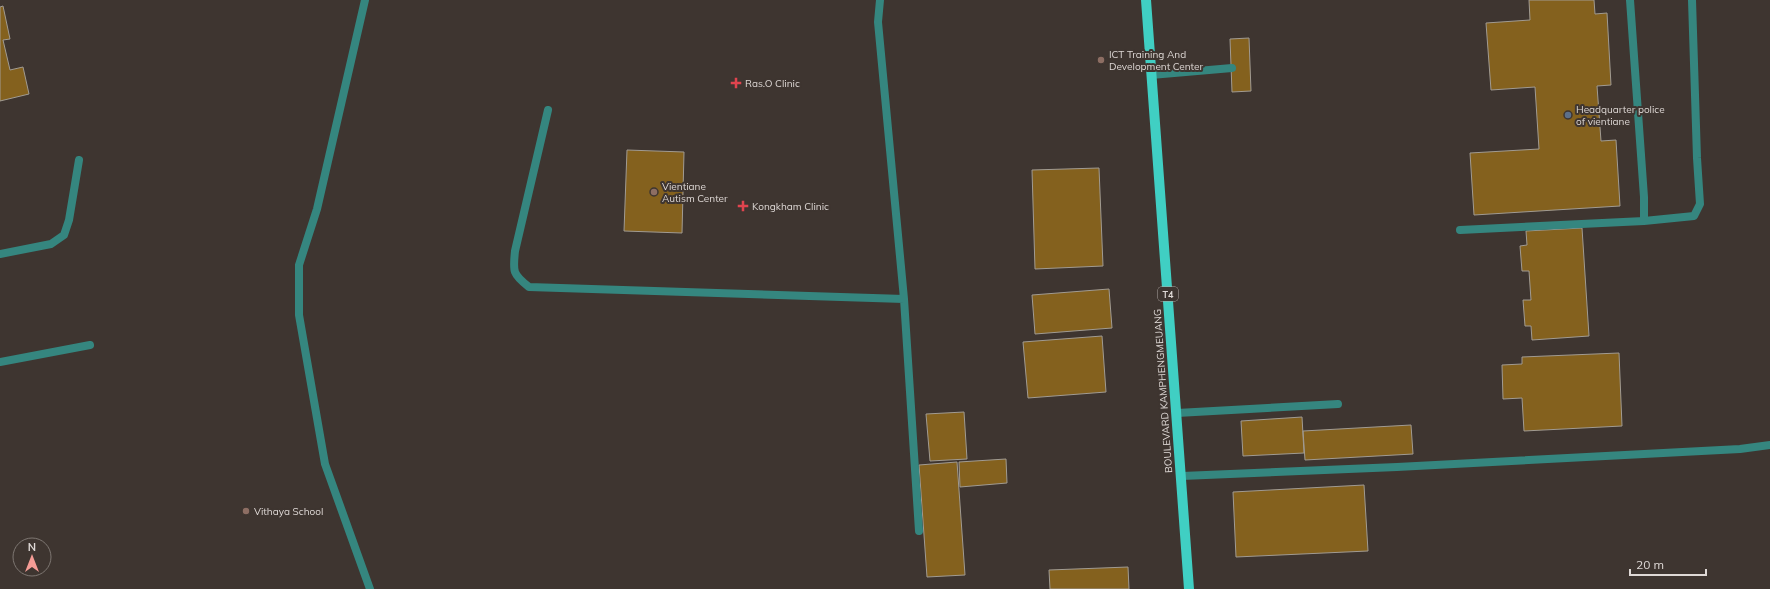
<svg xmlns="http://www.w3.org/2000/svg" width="1770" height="589" font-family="Mulish,sans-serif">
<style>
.building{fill:#84611e;stroke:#a19b92}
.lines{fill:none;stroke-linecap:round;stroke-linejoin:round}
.lane{stroke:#35867f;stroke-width:8}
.street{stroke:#35867f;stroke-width:8}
.primary{stroke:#40cfc3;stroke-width:10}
.education-dot{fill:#8d6e63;stroke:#3e3530;stroke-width:1.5}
.health-dot{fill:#e0444e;stroke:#3e3530;stroke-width:1.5}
.service-dot{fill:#5c6f8a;stroke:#3e3530;stroke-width:1.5}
.labels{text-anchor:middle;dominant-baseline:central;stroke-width:4;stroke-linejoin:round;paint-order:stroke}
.shield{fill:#3e3530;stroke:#afa8a4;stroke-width:1}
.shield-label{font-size:9px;font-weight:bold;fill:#dfd9d6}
.poi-label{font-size:10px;fill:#dfd9d6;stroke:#3e3530;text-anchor:start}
.street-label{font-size:10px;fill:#dfd9d6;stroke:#3e3530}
</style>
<rect width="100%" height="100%" fill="#3e3530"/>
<path class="building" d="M 1529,0 L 1594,0 L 1595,14 L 1607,13 L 1611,85 L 1597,86 L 1601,141 L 1616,140 L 1620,206 L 1474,215 L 1470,153 L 1539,149 L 1535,87 L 1491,90 L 1486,23 L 1530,20 Z
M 3,6 L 10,39 L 3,40 L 10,70 L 23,67 L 29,94 L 0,101 L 0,7 Z
M 1249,38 L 1251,91 L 1232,92 L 1230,39 Z
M 627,150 L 684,152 L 682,233 L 624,231 Z
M 1099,168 L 1103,266 L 1035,269 L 1032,170 Z
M 1582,228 L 1589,336 L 1532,340 L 1531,326 L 1525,326 L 1523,300 L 1531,300 L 1529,271 L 1522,271 L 1520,246 L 1527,245 L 1526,231 Z
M 1109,289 L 1112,328 L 1035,334 L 1032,295 Z
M 1102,336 L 1106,392 L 1028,398 L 1023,342 Z
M 1619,353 L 1622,426 L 1524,431 L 1522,398 L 1503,399 L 1502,365 L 1522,364 L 1522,357 Z
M 964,412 L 967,459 L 930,461 L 926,414 Z
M 1302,417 L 1304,453 L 1243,456 L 1241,421 Z
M 1411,425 L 1413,454 L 1305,460 L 1303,431 Z
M 1006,459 L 1007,483 L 960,487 L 959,462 Z
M 957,462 L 965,575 L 927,577 L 919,465 Z
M 1364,485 L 1368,551 L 1236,557 L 1233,492 Z
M 1128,567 L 1129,589 L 1050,589 L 1049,570 Z"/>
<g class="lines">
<path class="lane" d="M 1151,75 L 1232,68
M 1644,221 L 1694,216 L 1700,204 L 1697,158 L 1692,0
M 1460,230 L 1644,221 L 1644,197 L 1630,0
M 1177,413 L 1338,404
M 1182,476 L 1397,467 L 1740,449 L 1770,445"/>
<path class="street" d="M 365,0 L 317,209 L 299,265 L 299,315 L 325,464 L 370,589
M 880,0 L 878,22 L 904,299 L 919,531
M 548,110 L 515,251 C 513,271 512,274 529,287 L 904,299
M 0,254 L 51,244 L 64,235 L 69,220 L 79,160
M 0,362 L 90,345"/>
<path class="primary" d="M 1146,0 L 1189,589"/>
</g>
<g class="education-dot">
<circle cx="1101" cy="60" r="4"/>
<circle cx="654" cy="192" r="4"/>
<circle cx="246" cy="511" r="4"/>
</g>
<g class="health-dot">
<path d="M734 77h4v4h4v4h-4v4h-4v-4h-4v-4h4z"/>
<path d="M741 200h4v4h4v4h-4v4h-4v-4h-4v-4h4z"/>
</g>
<circle class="service-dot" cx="1568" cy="115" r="4"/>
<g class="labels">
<rect class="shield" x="1158" y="287" width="20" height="14" rx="3"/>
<g class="shield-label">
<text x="1168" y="294">T4</text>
</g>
<g class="poi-label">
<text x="1109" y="54">ICT Training And<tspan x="1109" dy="12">Development Center</tspan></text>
<text x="745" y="83">Ras.O Clinic</text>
<text x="1576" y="109">Headquarter police<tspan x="1576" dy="12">of vientiane</tspan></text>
<text x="662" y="186">Vientiane<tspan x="662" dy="12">Autism Center</tspan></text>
<text x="752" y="206">Kongkham Clinic</text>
<text x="254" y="511">Vithaya School</text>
</g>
<g class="street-label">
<text transform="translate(1163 391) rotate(-94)">BOULEVARD KAMPHENGMEUANG</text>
</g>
</g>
<g transform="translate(32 557)"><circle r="19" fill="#3e3530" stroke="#7e7772"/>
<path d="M0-3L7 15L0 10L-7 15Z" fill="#f59c95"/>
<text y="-6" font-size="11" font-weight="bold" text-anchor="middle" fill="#dfd9d6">N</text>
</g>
<path d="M1630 569v6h76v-6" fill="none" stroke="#dfd9d6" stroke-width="2"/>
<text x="1636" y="569" font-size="12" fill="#dfd9d6" stroke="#3e3530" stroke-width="3" paint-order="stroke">20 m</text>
</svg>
